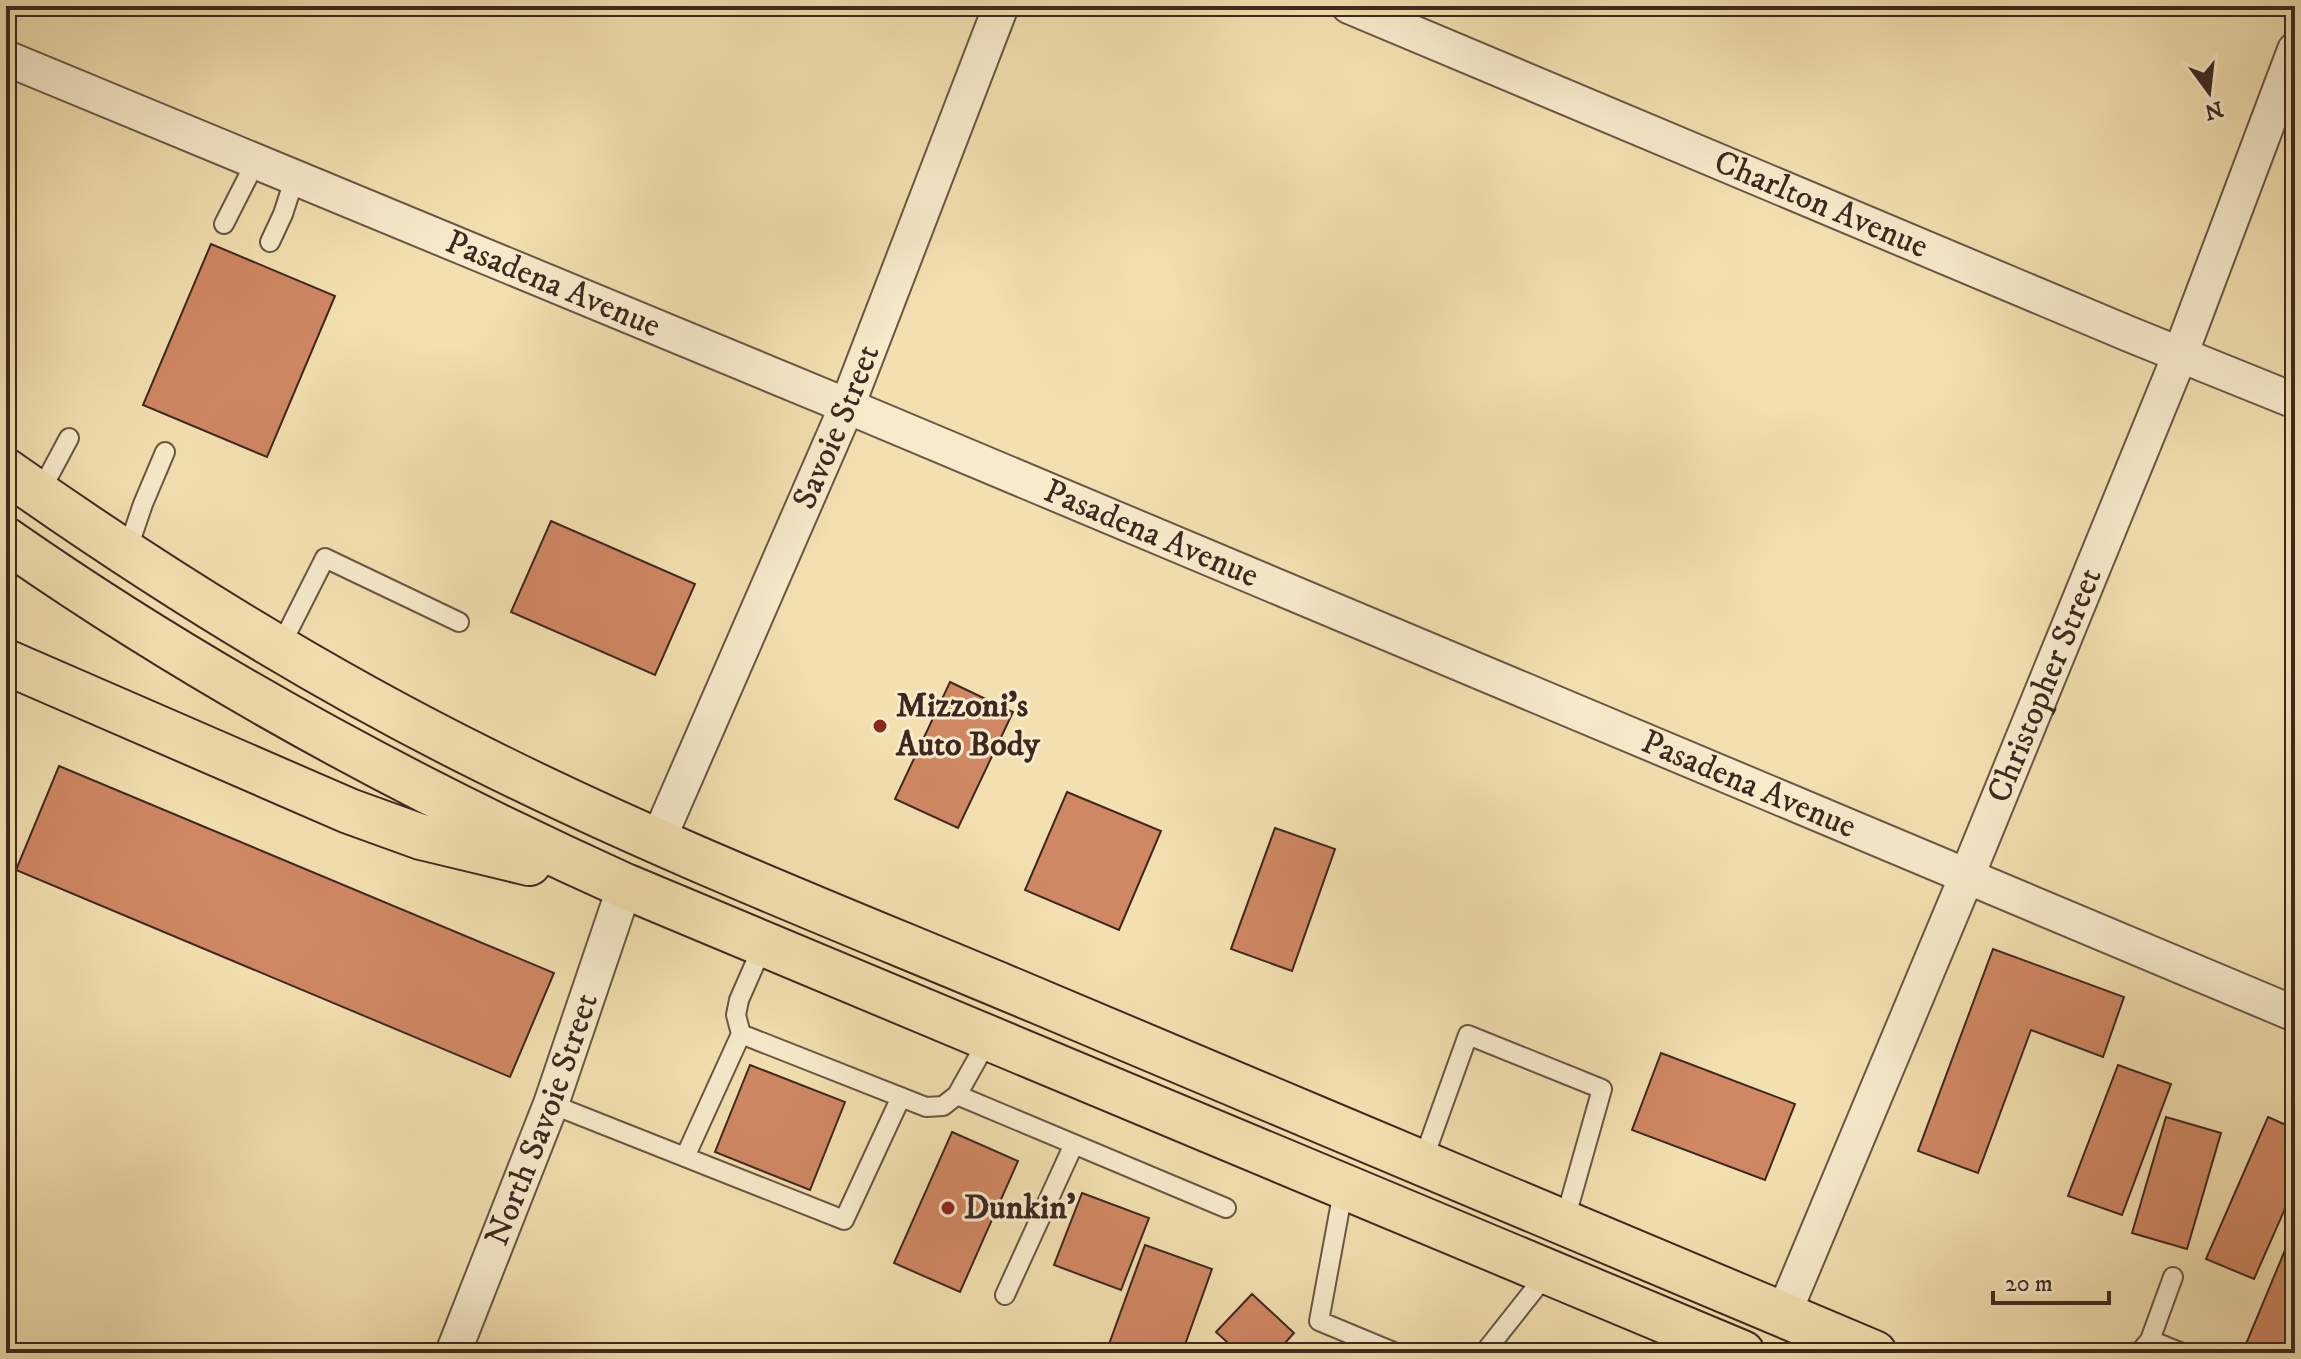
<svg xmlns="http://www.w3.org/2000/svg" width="2301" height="1359" font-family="'IM FELL DW Pica',serif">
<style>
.building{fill:#d08764;stroke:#3d2820;stroke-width:2}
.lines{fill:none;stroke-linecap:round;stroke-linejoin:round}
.service-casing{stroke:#6a5644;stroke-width:22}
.minor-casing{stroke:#6a5644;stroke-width:38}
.trunk-casing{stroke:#3d2820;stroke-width:48}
.service{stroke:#f7ebcc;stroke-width:18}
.minor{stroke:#f7ebcc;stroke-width:34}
.trunk{stroke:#f3e0b0;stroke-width:44}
.poi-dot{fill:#8f2418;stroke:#f7ebcc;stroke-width:3}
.labels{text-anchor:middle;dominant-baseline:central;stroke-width:6;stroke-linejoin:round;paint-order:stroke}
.street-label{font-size:34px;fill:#3d2820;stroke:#f7ebcc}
.poi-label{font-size:34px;font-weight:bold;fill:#3d2820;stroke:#f7ebcc;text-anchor:start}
</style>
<rect width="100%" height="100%" fill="#f3e0b0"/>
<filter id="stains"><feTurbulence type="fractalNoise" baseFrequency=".0025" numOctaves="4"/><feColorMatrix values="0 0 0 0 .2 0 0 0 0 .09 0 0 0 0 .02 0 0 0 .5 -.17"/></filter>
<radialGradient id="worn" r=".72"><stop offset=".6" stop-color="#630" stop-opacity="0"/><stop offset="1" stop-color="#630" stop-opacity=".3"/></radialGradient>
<path class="building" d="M 211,244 L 335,296 L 267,457 L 143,405 Z
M 551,521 L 695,584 L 655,675 L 511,612 Z
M 950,682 L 1013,712 L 958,828 L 895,799 Z
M 59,766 L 554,973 L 510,1077 L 16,870 Z
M 1067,792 L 1161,831 L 1119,930 L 1025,890 Z
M 1275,828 L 1335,849 L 1292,971 L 1231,949 Z
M 1993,949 L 2124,997 L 2103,1057 L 2031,1030 L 1978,1173 L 1918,1151 Z
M 1661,1053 L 1795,1104 L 1765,1180 L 1632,1130 Z
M 750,1065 L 845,1102 L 810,1190 L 715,1152 Z
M 2118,1065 L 2171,1084 L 2122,1215 L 2068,1196 Z
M 2166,1117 L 2221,1133 L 2187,1249 L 2132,1233 Z
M 2268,1117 L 2295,1129 L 2295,1186 L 2254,1279 L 2206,1259 Z
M 952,1132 L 1018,1161 L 960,1292 L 894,1263 Z
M 1082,1193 L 1149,1218 L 1121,1290 L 1054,1265 Z
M 2295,1226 L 2295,1353 L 2268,1353 L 2246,1344 Z
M 1145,1245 L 1212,1269 L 1182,1353 L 1124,1353 L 1108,1347 Z
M 1252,1294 L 1294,1333 L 1276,1353 L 1239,1353 L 1216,1332 Z"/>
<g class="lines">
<g class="service-casing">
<path id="service" d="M 224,224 L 256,161
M 270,242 L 283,214 L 295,177
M 39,494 L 69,438
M 126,554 L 143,504 L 165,452
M 279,649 L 325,558 L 459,622
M 764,943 L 739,1000 L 736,1015 L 741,1034 L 926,1107 L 943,1106 L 957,1095 L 989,1038
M 957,1095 L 1226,1208
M 551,1104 L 844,1220 L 901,1097
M 685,1157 L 741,1034
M 1422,1163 L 1468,1035 L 1602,1089 L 1564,1223
M 1344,1186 L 1319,1321 L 1396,1353
M 1005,1295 L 1074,1144
M 2150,1340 L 2182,1353
M 1484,1353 L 1549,1271
M 2139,1353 L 2150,1340 L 2173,1277"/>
</g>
<g class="minor-casing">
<g id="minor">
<path id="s1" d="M 1349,6 L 2129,334 L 2295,401"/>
<path id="s2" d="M 6,58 L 847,406 L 2295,1014"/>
<path id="s3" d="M 658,840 L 847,406 L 1001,6"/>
<path id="s4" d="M 1783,1315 L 1966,878 L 2180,355 L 2295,50"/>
<path id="s5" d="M 453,1353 L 551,1104 L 625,886"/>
</g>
</g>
<g class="trunk-casing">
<path id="trunk" d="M 6,471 C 159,579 318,678 486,761 C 666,851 855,924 1040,1002 C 1318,1119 1596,1237 1874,1353
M 6,540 C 201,676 408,788 625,886 L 1742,1353
M 6,662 L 349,811 L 421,837 L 529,863"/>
</g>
<use href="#service" class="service"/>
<use href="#minor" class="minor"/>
<use href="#trunk" class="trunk"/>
</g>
<g class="poi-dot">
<circle cx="880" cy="726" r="8"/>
<circle cx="948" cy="1208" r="8"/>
</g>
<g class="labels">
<g class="street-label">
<text stroke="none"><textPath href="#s1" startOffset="512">Charlton Avenue</textPath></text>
<text stroke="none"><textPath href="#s2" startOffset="592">Pasadena Avenue</textPath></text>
<text stroke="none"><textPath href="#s3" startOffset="450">Savoie Street</textPath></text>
<text stroke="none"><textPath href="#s2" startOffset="1240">Pasadena Avenue</textPath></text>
<text stroke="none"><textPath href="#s4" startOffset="682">Christopher Street</textPath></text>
<text stroke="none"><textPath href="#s2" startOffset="1888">Pasadena Avenue</textPath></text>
<text stroke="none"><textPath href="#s5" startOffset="250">North Savoie Street</textPath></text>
</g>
<g class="poi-label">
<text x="896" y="706">Mizzoni's<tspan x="896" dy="39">Auto Body</tspan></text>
<text x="964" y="1208">Dunkin'</text>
</g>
</g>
<rect width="2301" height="1359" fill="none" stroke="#f3e0b0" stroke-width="32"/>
<rect x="8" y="8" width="2285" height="1343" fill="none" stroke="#3d2820" stroke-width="4"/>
<rect x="16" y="16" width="2269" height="1327" fill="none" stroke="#3d2820" stroke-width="2"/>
<g transform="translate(2209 92) rotate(165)" stroke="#f7ebcc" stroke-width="6" paint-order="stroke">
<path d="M0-6L14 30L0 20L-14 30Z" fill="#3d2820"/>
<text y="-12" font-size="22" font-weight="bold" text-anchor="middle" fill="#3d2820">N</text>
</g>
<path d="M1993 1291v12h116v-12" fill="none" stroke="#3d2820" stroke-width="4"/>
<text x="2005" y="1291" font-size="24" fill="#3d2820" stroke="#f7ebcc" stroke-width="6" paint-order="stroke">20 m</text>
<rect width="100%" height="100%" filter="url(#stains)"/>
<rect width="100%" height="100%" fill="url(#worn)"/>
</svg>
